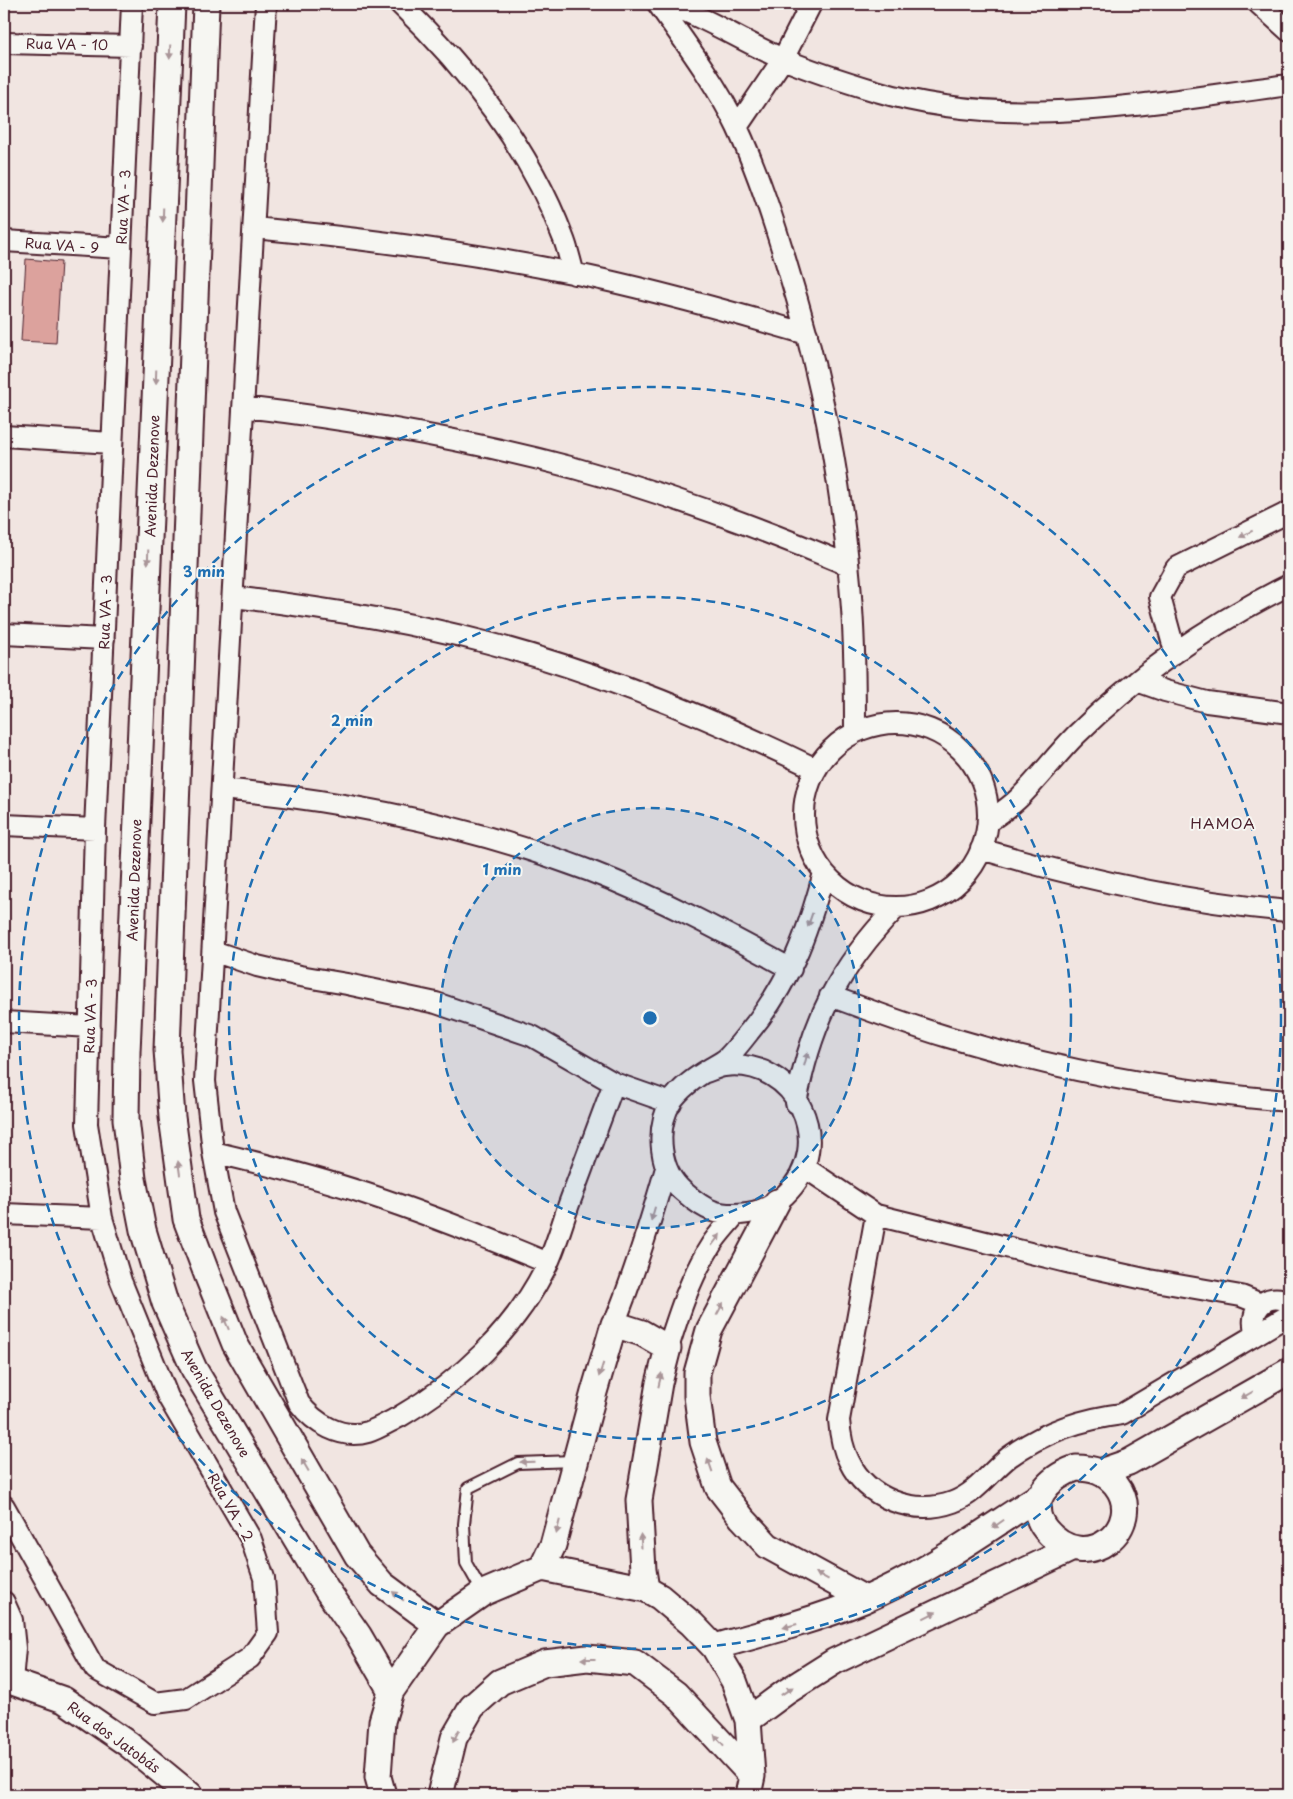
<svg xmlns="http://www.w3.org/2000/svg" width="1293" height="1799" font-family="'Playpen Sans',sans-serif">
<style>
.building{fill:#dca29d;stroke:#4a1f2b}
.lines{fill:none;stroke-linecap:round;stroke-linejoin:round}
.service-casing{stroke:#4a1f2b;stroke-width:14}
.minor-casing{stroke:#4a1f2b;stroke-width:24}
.tertiary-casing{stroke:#4a1f2b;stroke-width:29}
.service{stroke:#f6f6f2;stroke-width:10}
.minor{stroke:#f6f6f2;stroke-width:20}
.tertiary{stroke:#f6f6f2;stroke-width:25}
.oneway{fill:#a99598}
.ring{fill:none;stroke:#1f6fb2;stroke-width:2.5;stroke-dasharray:9 6}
.labels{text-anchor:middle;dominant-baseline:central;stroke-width:4;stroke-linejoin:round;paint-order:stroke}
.street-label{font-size:14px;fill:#4a1f2b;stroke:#f6f6f2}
.neighbourhood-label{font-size:15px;letter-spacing:1px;fill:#4a1f2b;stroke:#f6f6f2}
.centre{fill:#1f6fb2;stroke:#f6f6f2;stroke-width:2.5}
.ring-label{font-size:15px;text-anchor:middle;font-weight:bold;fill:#1f6fb2;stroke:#f6f6f2;stroke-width:4;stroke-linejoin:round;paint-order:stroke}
</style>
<rect width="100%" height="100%" fill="#f1e5e1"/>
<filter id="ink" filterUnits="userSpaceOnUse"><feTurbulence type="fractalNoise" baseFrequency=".02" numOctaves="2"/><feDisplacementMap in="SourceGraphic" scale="10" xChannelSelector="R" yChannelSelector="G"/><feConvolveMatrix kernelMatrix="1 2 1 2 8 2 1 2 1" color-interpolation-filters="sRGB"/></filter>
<g filter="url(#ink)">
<path class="building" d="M 26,259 L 61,262 L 56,343 L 21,341 Z"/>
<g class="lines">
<g class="service-casing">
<path id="service" d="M 483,1593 L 466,1563 L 464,1524 L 468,1488 L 518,1463 L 574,1461"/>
</g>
<g class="minor-casing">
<path id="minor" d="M 266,4 L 205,1081 L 213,1152 L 224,1212 L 299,1403 C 314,1423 341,1440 368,1432 C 378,1429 389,1422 399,1417 C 461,1381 515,1330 547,1265 C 556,1246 562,1224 569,1204 C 584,1164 599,1124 614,1083
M 400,4 C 467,68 530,149 563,237 C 568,249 570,261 574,274
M 658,4 C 685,42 717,85 737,127 C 758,172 774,221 788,269 C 822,379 844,493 852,609 C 855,650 855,691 855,732
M 667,4 C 708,18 743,42 783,59 C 812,71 846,82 876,91 C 1012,132 1153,102 1289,85
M 1259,4 L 1289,31
M 4,43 L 131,46
M 737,127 L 783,59 L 811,4
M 254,228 C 361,238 467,252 572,273 C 651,289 729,311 807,334
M 4,241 L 121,248
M 244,407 C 355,420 466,439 574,468 C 668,494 758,527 848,565
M 4,436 L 111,443
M 233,597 C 318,607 402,620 485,642 C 600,672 709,717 816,769
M 4,634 L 104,639
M 1175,652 L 1160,597 L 1176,568 L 1289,512
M 1137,681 L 1165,691 L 1207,702 L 1289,713
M804 815a92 92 0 1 1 184 0a92 92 0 1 1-184 0Z
M 222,789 C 349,801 471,826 590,871 C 660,898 726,933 791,969
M 988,822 C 999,814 1010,807 1020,797 C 1040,777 1057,754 1076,735 C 1139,673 1211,624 1289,585
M 4,825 L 95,829
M 981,849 C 1082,879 1184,902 1289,911
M 213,951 L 257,966 L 300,976 L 347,984 L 436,1003 L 532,1036 L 614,1083 L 671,1103
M 830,996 C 869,1010 908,1025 948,1037 C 1059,1070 1173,1092 1289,1101
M 4,1022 L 90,1027
M 703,1073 C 710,1071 717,1067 724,1066 C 796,1057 838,1145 785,1195 C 775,1204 762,1211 748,1213 C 718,1217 706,1211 684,1192 C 659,1172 655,1129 671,1102 C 681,1087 696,1077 711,1068 C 716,1065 722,1062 727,1058 C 735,1050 742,1041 749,1032 C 790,982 807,935 824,873
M 799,1103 L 796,1103 C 811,1022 839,967 896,908
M 213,1152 C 264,1164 316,1177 367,1194 C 428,1214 488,1238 548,1263
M 804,1167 L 876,1215 L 1071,1263 L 1149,1280 L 1241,1296 L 1261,1304
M 4,1214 L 102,1218
M 876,1215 L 839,1420 C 840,1434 842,1448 849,1461 C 867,1499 914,1516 953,1502 C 977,1493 990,1472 1009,1457 C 1043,1432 1081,1419 1122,1414 L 1289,1315
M 614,1324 C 635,1273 651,1220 666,1168
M 1256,1334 C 1247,1311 1266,1290 1289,1302
M 668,1348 C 679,1313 691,1276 711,1245 C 718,1234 727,1225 735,1215
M 4,1506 L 95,1669 L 155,1703 L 186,1699 L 250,1658 L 268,1633 L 264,1578 L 251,1539 L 168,1397 L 121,1281 L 102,1218 L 87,1124 L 95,829 L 132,4
M 4,1602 L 12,1620 L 15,1648 L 12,1681"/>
</g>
<g class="tertiary-casing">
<path id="tertiary" d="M 172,4 L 127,1052 L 126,1119 L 133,1179 L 143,1230 L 165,1303 L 194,1369 L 327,1590 L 359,1636 L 391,1691
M 206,4 L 167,1050 L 172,1117 L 186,1219 L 208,1277 L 235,1344 L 357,1555 L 382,1584 L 437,1625
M 777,1202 L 709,1330 L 697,1373 L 697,1396 L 703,1442 L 718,1487 L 742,1518 L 768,1546 L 865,1599
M 1076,1468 C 1093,1468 1105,1472 1116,1485 C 1147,1525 1087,1579 1046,1530 C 1023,1502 1050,1477 1076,1468 Z
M 1100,1472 L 1129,1462 L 1289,1371
M 542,1568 L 553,1545 L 594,1392 L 614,1324 L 642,1333 L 668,1348 L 659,1383 L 639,1500 L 643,1570 L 646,1589
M 714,1647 C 765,1633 815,1620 864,1600 C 927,1573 981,1533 1038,1497
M 4,1679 L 64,1700 L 128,1744 L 190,1795
M 748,1720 L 786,1692 L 835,1661 L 1071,1549
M 383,1795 L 378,1777 L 382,1721 L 391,1691 L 437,1625 L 483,1593 L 542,1568 L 646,1589 L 660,1597 L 692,1624 L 714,1647 L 734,1681 L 748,1720 L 752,1776 L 748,1795
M 440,1795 L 454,1738 L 472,1707 L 500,1682 L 545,1663 L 587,1658 L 635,1663 L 676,1694 L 752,1776"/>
</g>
<use href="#service" class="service"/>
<use href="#minor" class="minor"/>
<use href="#tertiary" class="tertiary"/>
</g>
<defs><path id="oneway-solid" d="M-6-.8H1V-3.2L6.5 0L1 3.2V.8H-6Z" transform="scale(1.25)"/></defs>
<g class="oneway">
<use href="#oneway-solid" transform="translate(170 52) rotate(92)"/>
<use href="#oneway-solid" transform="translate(163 215) rotate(92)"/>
<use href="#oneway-solid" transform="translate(156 377) rotate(92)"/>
<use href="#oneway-solid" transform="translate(1246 534) rotate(153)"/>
<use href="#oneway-solid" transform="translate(148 557) rotate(92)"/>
<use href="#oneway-solid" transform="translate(810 920) rotate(109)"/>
<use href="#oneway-solid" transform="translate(806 1059) rotate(-75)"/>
<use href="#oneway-solid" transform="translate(179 1168) rotate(-98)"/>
<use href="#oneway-solid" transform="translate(653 1214) rotate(106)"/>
<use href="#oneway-solid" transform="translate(716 1240) rotate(-53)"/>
<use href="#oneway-solid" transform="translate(720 1309) rotate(-62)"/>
<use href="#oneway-solid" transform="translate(226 1323) rotate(-113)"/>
<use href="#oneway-solid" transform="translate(601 1370) rotate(108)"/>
<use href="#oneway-solid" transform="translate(660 1380) rotate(-77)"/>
<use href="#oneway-solid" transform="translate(1247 1395) rotate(150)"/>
<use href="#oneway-solid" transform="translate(527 1462) rotate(178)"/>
<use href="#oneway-solid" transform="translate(305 1465) rotate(-120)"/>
<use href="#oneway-solid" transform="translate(710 1465) rotate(-109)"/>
<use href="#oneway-solid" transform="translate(998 1524) rotate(145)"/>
<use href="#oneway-solid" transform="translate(558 1527) rotate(104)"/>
<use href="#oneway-solid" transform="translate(641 1541) rotate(-94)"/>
<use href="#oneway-solid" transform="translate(822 1576) rotate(-151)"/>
<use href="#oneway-solid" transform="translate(398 1596) rotate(-142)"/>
<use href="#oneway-solid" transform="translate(930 1615) rotate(-26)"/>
<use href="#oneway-solid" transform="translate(790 1626) rotate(165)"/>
<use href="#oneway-solid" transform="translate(588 1659) rotate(-180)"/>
<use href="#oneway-solid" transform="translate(787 1691) rotate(-34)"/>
<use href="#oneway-solid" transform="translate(456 1736) rotate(116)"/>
<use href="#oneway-solid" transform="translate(719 1740) rotate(-132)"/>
</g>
</g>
<circle cx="650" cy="1018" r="210" fill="#1f6fb2" fill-opacity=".12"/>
<g class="ring">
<circle cx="650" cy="1018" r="210"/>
<circle cx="650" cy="1018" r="421"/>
<circle cx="650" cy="1018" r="631"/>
</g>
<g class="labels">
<g class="street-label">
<text transform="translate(67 44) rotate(1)">Rua VA - 10</text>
<text transform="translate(123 207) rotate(-87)">Rua VA - 3</text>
<text transform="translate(62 245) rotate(4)">Rua VA - 9</text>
<text transform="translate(152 476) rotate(-88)">Avenida Dezenove</text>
<text transform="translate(105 612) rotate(-88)">Rua VA - 3</text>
<text transform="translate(134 880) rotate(-88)">Avenida Dezenove</text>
<text transform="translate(90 1016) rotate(-88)">Rua VA - 3</text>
<text transform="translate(216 1403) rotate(60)">Avenida Dezenove</text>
<text transform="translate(231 1507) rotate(60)">Rua VA - 2</text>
<text transform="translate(114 1737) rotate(36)">Rua dos Jatobás</text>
</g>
<g class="neighbourhood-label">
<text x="1223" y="822">HAMOA</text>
</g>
</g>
<circle cx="650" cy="1018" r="8" class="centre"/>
<g class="ring-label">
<text x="204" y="577">3 min</text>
<text x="352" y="726">2 min</text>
<text x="502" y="875">1 min</text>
</g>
<rect width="1293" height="1799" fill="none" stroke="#f6f6f2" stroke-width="20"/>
<rect x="10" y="10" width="1273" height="1779" fill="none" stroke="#4a1f2b" stroke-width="2" filter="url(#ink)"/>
</svg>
